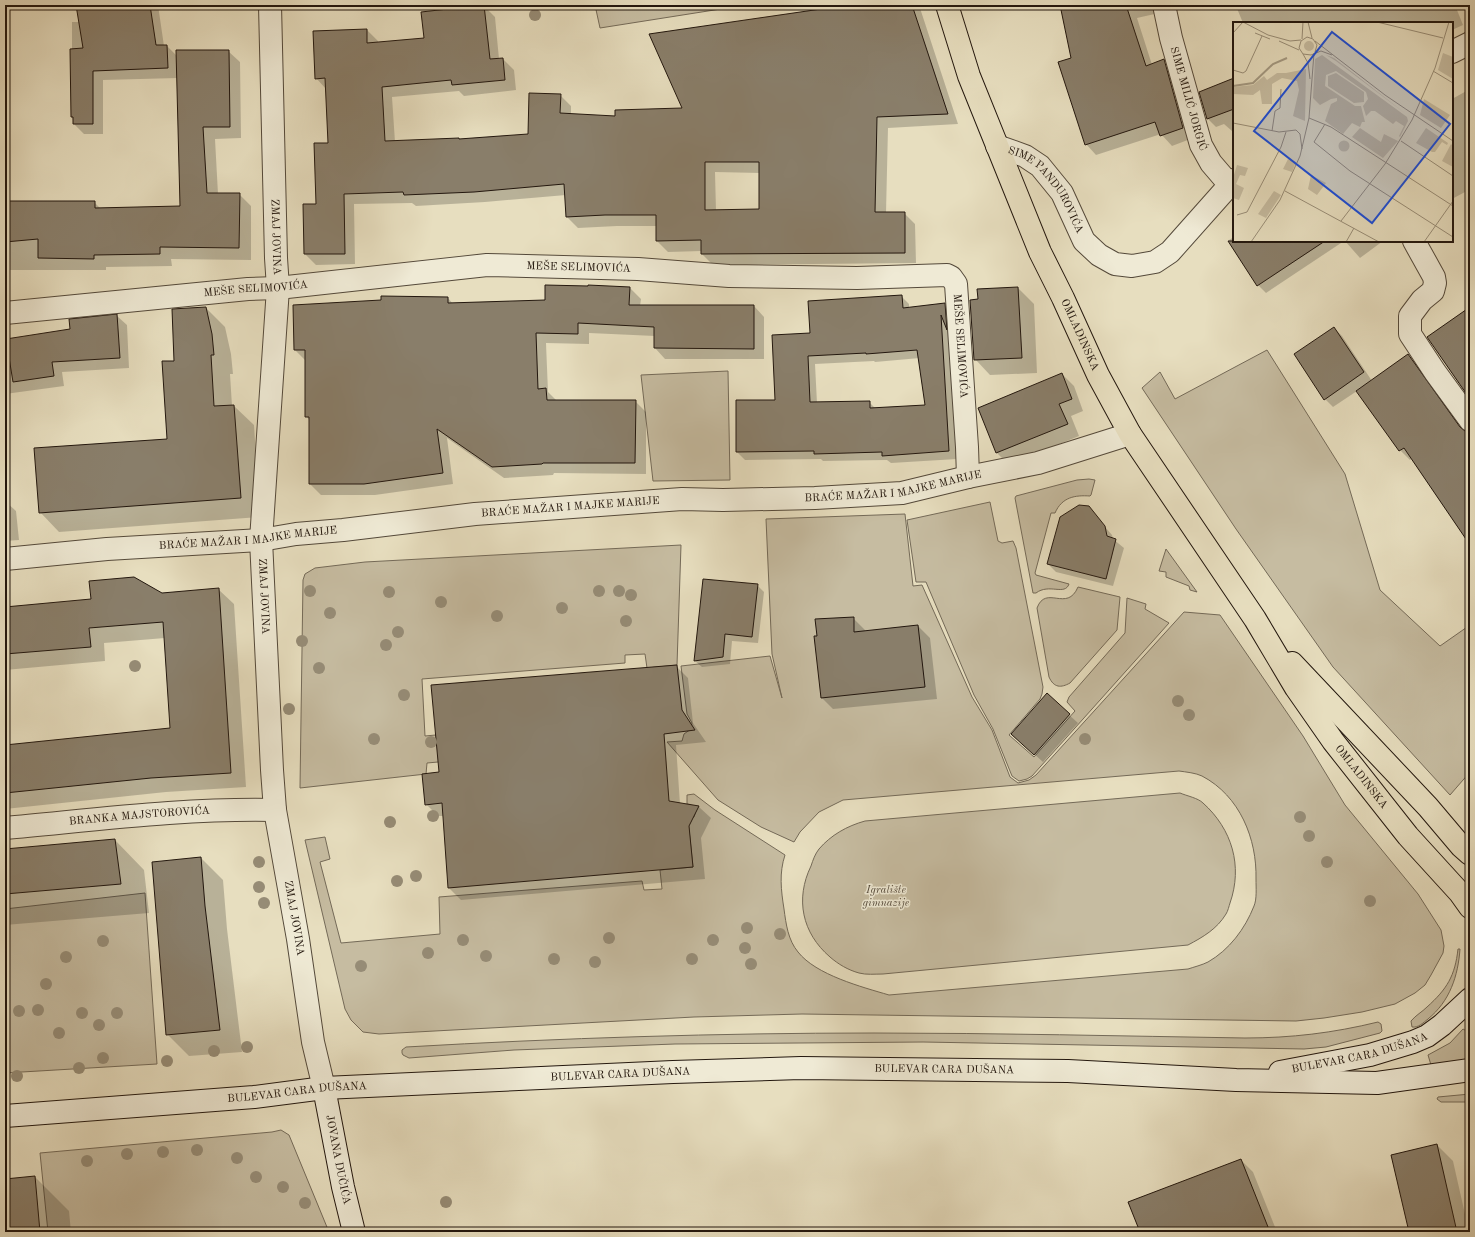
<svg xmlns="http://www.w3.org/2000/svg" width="1475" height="1237" font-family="'Old Standard TT',serif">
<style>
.green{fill:#c6bca1;stroke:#746a58}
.shadow{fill:#0003;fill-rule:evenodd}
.building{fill:#897e6a;stroke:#23170e;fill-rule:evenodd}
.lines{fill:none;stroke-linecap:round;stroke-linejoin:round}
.street-casing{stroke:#54493a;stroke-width:24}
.secondary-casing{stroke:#23170e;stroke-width:24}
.primary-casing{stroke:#23170e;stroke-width:24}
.street{stroke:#efead5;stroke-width:22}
.secondary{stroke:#efead5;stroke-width:22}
.primary{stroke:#e7debf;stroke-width:22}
.tree{fill:#968c76}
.labels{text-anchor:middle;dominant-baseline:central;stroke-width:3;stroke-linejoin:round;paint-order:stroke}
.street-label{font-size:11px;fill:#23170e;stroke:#efead5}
.park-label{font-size:11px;font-style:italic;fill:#54493a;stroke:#efead5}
.inset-river{fill:none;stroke:#a49a83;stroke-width:2}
.inset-road{fill:none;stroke:#998e78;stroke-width:1}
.view{fill:#1d4ed8;fill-opacity:0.15;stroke:#1d4ed8;stroke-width:2}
.inset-edge{fill:none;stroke:#23170e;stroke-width:2}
</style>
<rect width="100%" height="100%" fill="#e7debf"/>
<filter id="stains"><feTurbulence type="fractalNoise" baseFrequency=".005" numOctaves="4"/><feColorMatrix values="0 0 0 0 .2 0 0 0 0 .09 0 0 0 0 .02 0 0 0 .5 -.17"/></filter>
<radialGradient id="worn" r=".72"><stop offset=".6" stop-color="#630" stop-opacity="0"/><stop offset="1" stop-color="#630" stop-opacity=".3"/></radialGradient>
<path class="green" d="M 595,5 L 746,5 L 600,28 Z
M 1267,350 L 1345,474 L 1380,590 L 1440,646 L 1470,625 L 1470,772 L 1450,795 L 1333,667 L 1236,529 L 1142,388 L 1160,372 L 1175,399 Z
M 728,371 L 730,480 L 653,481 L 641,375 Z
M 1089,479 L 1095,480 L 1091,495 L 1090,496 C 1075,495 1062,497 1055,513 L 1051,513 L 1035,573 L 1036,575 L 1069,584 C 1065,596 1049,583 1036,593 L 1033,593 L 1015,498 L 1016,496 L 1077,480 Z
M 990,502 L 998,541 L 1002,543 L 1013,541 L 1016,548 L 1043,687 L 1042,694 L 1040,699 L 1009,735 L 1034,757 L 1075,711 L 1067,702 L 1069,697 L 1125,633 L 1127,598 L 1146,604 L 1145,609 L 1169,623 L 1032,776 L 1027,779 L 1019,781 L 1012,776 L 993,729 L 974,695 L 926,582 L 916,582 L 907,520 Z
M 905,514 L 913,586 L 922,585 L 972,697 L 992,730 L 1010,777 L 1018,783 L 1029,780 L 1036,775 L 1184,612 L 1220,615 L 1303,736 L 1345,805 L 1418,894 L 1441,930 L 1444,946 L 1443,953 L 1431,975 L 1425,985 L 1415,993 L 1395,1004 L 1362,1012 L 1324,1018 L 1296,1021 L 802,1014 L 694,1017 L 379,1034 L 363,1032 L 351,1020 L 345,1009 L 305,840 L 325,837 L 330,859 L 320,862 L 341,943 L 440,934 L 439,897 L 642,881 L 644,890 L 662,889 L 660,870 L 693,867 L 688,820 L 694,817 C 697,810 694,805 687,804 L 687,795 L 694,794 L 715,810 L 785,855 C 779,873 781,890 784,909 C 786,924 788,940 798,952 C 816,975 862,987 889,995 L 1188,969 C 1194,967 1202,965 1208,962 C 1229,950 1245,929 1254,906 C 1257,899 1256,888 1256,879 C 1257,839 1240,796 1202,776 C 1196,773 1186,772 1179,771 L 843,800 L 819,812 L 800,832 L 794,842 L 761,827 L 718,800 L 667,742 L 682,741 L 684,734 L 691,729 L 692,723 L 687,714 L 681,666 L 770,656 L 782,698 L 772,654 L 766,519 Z
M 681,545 L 677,665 L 647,668 L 645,654 L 625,655 L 625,663 L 422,679 L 425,736 L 446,734 L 449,761 L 427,763 L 426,774 L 300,788 L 303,580 L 305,574 L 315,568 L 365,562 Z
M 1166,549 L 1197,592 L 1190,590 L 1189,586 L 1166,577 L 1166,572 L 1159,571 Z
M 1078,587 L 1120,597 L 1117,630 L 1070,683 C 1061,688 1054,688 1049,677 L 1037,608 C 1046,584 1067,613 1078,587 Z
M 1180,793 C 1187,796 1198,798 1203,803 C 1232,829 1243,866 1230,903 C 1229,906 1228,911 1226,914 C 1217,929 1203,937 1188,945 L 883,974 C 875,974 866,975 859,973 C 848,970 838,964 830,957 C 802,933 795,899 811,866 C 813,860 815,854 819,849 C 831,835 847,826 865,821 Z
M 145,893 L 157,1064 L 5,1073 L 5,909 Z
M 1458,949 L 1460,949 C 1458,976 1450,1001 1428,1019 C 1423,1023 1418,1028 1412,1027 L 1411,1021 C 1416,1015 1422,1012 1427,1007 C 1447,989 1455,976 1458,949 Z
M 1378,1022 L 1381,1024 L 1382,1031 L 1380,1033 L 1326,1047 L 1304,1049 L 923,1042 L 675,1044 L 514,1050 L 409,1058 L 403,1055 L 402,1053 L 402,1050 L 406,1047 C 562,1038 718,1033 874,1033 C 998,1033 1121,1036 1245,1038 C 1291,1038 1333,1033 1378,1022 Z
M 1463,1029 C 1474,1034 1470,1052 1470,1062 L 1431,1065 L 1428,1055 L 1450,1043 Z
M 1470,1094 L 1470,1102 L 1441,1102 L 1437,1099 L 1438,1097 Z
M 281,1130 L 289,1135 L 329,1232 L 48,1232 L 40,1153 L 272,1132 Z"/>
<path class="shadow" d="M 77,5 L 158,5 L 164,46 L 167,46 L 177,56 L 228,51 L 240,62 L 241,138 L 215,139 L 218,194 L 239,194 L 251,206 L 251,260 L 171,259 L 172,266 L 106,267 L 106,270 L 8,270 L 9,281 L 5,281 L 5,202 L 94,202 L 101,209 L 181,207 L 178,78 L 103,80 L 103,134 L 84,134 L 74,124 L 72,117 L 72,22 L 80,22 Z
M 822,5 L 919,5 L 958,124 L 888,128 L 886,213 L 904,213 L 915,224 L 916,263 L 713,265 L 702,254 L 702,251 L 668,252 L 657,241 L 657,226 L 617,226 L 578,228 L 567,217 L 566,195 L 485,202 L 416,206 L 412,203 L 354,204 L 355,264 L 316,265 L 305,254 L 304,205 L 317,205 L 329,143 L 326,89 L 316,78 L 367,30 L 378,41 L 378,43 L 425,38 L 484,6 L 495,17 L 499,59 L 503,59 L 514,70 L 516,90 L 464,96 L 459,91 L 392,97 L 395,142 L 459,140 L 528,135 L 560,95 L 571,106 L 571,114 L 616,117 L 684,109 L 823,9 ZM 715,172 L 760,173 L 760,210 L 716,211 Z
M 1061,5 L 1157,5 L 1159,13 L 1137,18 L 1154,71 L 1165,67 L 1176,77 L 1193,138 L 1172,146 L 1161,134 L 1096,155 L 1086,144 L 1072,58 Z
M 1231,5 L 1455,5 L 1463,25 L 1452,30 L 1452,23 L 1243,23 L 1236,6 L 1233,7 Z
M 1234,79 L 1234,131 L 1232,131 L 1224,124 L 1216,127 L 1208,119 Z
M 1470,89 L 1470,201 L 1465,192 L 1452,199 L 1452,99 Z
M 1234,237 L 1234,241 L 1344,241 L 1266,293 L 1258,285 L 1229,240 Z
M 1345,241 L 1383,241 L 1360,258 Z
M 1470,266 L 1470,279 L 1466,269 Z
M 589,286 L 630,288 L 641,299 L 640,306 L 754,306 L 764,317 L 764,359 L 665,359 L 655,348 L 655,336 L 589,333 L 589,344 L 546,343 L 548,392 L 556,400 L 635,401 L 646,412 L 646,474 L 554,473 L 553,475 L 504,478 L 447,438 L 453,484 L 375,495 L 321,495 L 310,484 L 310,421 L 306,416 L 306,361 L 295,350 L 448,298 L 453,304 L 546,301 L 589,287 Z
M 1018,288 L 1034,304 L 1037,373 L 990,375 L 975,359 L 979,300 Z
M 901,296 L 909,304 L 909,308 L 944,304 L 952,312 L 957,459 L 891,463 L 887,460 L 823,461 L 821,459 L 745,460 L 737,452 L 777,401 L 811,334 ZM 920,358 L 926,406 L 876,409 L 869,402 L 817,403 L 815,364 L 874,361 L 875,362 Z
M 206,308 L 225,327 L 231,354 L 233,374 L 230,374 L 232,406 L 234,406 L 254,425 L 260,517 L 59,532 L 40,512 L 168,440 Z
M 117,316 L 127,325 L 129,368 L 62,372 L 64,386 L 5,394 L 5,340 L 71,330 Z
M 1334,328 L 1342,336 L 1372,381 L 1408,356 L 1418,365 L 1465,432 L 1470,433 L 1470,541 L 1412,458 L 1410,460 L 1400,450 L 1357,391 L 1333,407 L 1325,399 Z
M 1062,374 L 1074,386 L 1083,411 L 1071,416 L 1079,436 L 1009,465 L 997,453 L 979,408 Z
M 5,501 L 16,511 L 19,540 L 5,541 Z
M 1088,507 L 1112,535 L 1113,539 L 1124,548 L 1113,586 L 1056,572 L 1048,564 Z
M 757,585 L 764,592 L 758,643 L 732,641 L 730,664 L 702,667 L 695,661 Z
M 219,590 L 234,604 L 246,787 L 166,792 L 5,809 L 5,746 L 171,729 L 165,638 L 104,643 L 105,661 L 5,670 L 5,608 Z
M 853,618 L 865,630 L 865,631 L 918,626 L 930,638 L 937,699 L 833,709 L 821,697 Z
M 676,666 L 688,678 L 693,723 L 706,742 L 676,745 L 680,804 L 699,807 L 711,818 L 701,838 L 705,879 L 461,900 L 449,888 L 444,816 L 438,816 L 426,804 L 440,773 Z
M 1047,695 L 1078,723 L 1043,762 L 1012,734 Z
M 115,840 L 144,870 L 149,913 L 5,925 L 5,850 Z
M 201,858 L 223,880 L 227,929 L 242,1052 L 189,1056 L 167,1034 Z
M 1437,1145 L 1453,1161 L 1469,1232 L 1410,1232 Z
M 1241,1160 L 1253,1172 L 1277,1232 L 1142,1232 Z
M 35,1177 L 69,1211 L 71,1232 L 5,1232 L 5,1180 Z"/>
<path class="building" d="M 76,5 L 150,5 L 156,45 L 167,45 L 168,68 L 93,71 L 93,124 L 73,124 L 73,117 L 71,117 L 70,49 L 83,48 Z
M 484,5 L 490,59 L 503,58 L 505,80 L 452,85 L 451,80 L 382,87 L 385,141 L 459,138 L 459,139 L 528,134 L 529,93 L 561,94 L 560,113 L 615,116 L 615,110 L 682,108 L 649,34 L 821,9 L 821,5 L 912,5 L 948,114 L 877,117 L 875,212 L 905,212 L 905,253 L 701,254 L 701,240 L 656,241 L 656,215 L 605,215 L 566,217 L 564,184 L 474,192 L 404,195 L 403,192 L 344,194 L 345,254 L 304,254 L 303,204 L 316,204 L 314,143 L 328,143 L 325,78 L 315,79 L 313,31 L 367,29 L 367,43 L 424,38 L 421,12 ZM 705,162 L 759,162 L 759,209 L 705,210 Z
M 1060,5 L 1126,5 L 1146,66 L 1164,59 L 1183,128 L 1160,136 L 1155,122 L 1085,145 L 1058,62 L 1071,58 Z
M 176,50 L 229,50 L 230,127 L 203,127 L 207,193 L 240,193 L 239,248 L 160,247 L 160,254 L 94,255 L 94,259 L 38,258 L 38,239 L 5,242 L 5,201 L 95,201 L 95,208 L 180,206 Z
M 1234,78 L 1234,109 L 1207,119 L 1199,92 Z
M 1228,241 L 1325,241 L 1257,286 Z
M 545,285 L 588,286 L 588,285 L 630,287 L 629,305 L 754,305 L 754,349 L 654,348 L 654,327 L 578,323 L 578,334 L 536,333 L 538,389 L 546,388 L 547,400 L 636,400 L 635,463 L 543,463 L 542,464 L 492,467 L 437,429 L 443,473 L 364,484 L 309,484 L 309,417 L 305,417 L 305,350 L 294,350 L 293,305 L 381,300 L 381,296 L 448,297 L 448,303 L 545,300 Z
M 1018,287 L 1022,358 L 974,360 L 970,300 L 978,299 L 977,289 Z
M 902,295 L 903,308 L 945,303 L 947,330 L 941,315 L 949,451 L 882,456 L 882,452 L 814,454 L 814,451 L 736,452 L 736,400 L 775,400 L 772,335 L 810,333 L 808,301 ZM 917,350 L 925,405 L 870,408 L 870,401 L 810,402 L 808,356 L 866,353 L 866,354 Z
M 206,307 L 212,334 L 214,355 L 211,355 L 214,406 L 234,405 L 241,498 L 39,513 L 34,448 L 167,439 L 162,361 L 174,361 L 172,309 Z
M 1470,307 L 1470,399 L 1427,337 Z
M 117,314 L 120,358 L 52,362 L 54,376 L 13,382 L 6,339 L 70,329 L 69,319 Z
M 1334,327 L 1364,372 L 1324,400 L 1294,354 Z
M 1408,354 L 1460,427 L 1465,431 L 1470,432 L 1470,545 L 1404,448 L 1399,451 L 1356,391 Z
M 1062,373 L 1072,399 L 1059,404 L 1068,424 L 996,453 L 978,408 Z
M 1079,505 L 1089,506 L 1105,526 L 1107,536 L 1116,539 L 1106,579 L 1047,564 L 1060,517 Z
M 134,577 L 162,593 L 219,588 L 231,773 L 151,778 L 5,793 L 5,745 L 170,728 L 163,622 L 89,628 L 91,647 L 5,654 L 5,607 L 91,599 L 89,581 Z
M 703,579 L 758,584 L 752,637 L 725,634 L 723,657 L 694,661 Z
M 854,617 L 854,632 L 918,625 L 925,687 L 821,698 L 814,636 L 817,636 L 815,619 Z
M 677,665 L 682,710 L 695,730 L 664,734 L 669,801 L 699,806 L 689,826 L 693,867 L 448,888 L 442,803 L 425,805 L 422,774 L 439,772 L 431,685 Z
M 1047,693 L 1070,714 L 1034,755 L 1011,734 Z
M 115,839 L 121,884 L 5,894 L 5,849 Z
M 201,857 L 205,906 L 220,1030 L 166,1035 L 152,862 Z
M 1437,1144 L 1457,1232 L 1409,1232 L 1391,1155 Z
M 1241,1159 L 1270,1232 L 1140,1232 L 1128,1202 Z
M 35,1176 L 40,1232 L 5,1232 L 5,1179 Z"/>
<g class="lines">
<g class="street-casing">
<g id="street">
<path id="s1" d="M 270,5 L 276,258 L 278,288 L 261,540 L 272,770 L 275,810 L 298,939 L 313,1042 L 324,1088"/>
<path id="s2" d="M 1164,5 L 1171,38 L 1201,145 L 1211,163 L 1229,184"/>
<path d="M 1452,52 L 1470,43"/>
<path id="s3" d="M 997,146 L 1025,156 L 1040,166 L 1062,193 L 1084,241 L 1099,255 L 1115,264 L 1132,266 L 1155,262 L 1170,252 L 1234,180"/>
<path d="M 1414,241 L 1434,277 L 1435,283 L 1433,291 L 1422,300 L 1410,316 L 1410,334 L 1435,372 L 1470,420"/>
<path id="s4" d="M 5,313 L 248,289 L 278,288 L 487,265 L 638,269 L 729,276 L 857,278 L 947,275 L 951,277 L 956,284 L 967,447 L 968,477"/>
<path id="s5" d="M 5,559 L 107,549 L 261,540 L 296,534 L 343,530 L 475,514 L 682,499 L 723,500 L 815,498 L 902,493 L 968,477 L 1038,463 L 1130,434"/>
<path id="s6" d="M 5,828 C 94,820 185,808 275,810"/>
</g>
</g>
<g class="secondary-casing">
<g id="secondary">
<path id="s7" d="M 1280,1072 L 1370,1055 L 1413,1042 L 1427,1036 L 1442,1025 L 1470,999"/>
<path id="s8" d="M 324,1088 L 343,1187 L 354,1232"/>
<path id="s9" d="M 5,1116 L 254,1097 L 324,1088 L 673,1072 L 801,1068 L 1068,1071 L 1236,1080 L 1377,1083 L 1470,1070"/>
</g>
</g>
<g class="primary-casing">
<g id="primary">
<path id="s10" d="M 947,5 L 969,76 L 1040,252 L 1063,298 L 1098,375 L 1130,434 L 1255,619 L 1296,688 L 1333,741 L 1408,836 L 1460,893 L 1470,907"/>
<path d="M 1292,663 L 1428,807 L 1461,846 L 1470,854"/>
</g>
</g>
<use href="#street" class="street"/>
<use href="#secondary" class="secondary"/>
<use href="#primary" class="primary"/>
</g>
<g class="tree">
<circle cx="535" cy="15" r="6"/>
<circle cx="310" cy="591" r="6"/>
<circle cx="599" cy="591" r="6"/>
<circle cx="619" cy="591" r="6"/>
<circle cx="389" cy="592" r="6"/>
<circle cx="631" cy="595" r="6"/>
<circle cx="441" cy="602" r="6"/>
<circle cx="562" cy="608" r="6"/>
<circle cx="330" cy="613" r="6"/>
<circle cx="497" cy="616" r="6"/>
<circle cx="626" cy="621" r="6"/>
<circle cx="398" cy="632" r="6"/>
<circle cx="302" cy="641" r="6"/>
<circle cx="386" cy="645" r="6"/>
<circle cx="135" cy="666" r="6"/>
<circle cx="319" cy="668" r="6"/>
<circle cx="404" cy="695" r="6"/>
<circle cx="1178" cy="701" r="6"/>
<circle cx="289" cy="709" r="6"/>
<circle cx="1189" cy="715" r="6"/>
<circle cx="374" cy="739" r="6"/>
<circle cx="1085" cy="739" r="6"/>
<circle cx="431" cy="742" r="6"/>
<circle cx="433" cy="816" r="6"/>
<circle cx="1300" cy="817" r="6"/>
<circle cx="390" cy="822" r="6"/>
<circle cx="1309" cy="836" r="6"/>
<circle cx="259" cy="862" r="6"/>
<circle cx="1327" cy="862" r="6"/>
<circle cx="416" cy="876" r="6"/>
<circle cx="397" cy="881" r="6"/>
<circle cx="259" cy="887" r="6"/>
<circle cx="1370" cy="901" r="6"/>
<circle cx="264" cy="903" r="6"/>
<circle cx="747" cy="928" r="6"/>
<circle cx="780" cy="934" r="6"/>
<circle cx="609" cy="938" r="6"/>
<circle cx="463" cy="940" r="6"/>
<circle cx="713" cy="940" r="6"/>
<circle cx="103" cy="941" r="6"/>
<circle cx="745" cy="948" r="6"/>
<circle cx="428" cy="953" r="6"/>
<circle cx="486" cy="956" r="6"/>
<circle cx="66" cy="957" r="6"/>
<circle cx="554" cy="959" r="6"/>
<circle cx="692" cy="959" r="6"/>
<circle cx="595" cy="962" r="6"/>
<circle cx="751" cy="964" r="6"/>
<circle cx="361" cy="966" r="6"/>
<circle cx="46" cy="984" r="6"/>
<circle cx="38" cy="1010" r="6"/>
<circle cx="19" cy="1011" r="6"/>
<circle cx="82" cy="1013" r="6"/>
<circle cx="117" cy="1013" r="6"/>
<circle cx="99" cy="1025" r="6"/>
<circle cx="59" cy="1033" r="6"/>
<circle cx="247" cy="1047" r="6"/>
<circle cx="214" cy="1051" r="6"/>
<circle cx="103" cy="1058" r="6"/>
<circle cx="167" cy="1061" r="6"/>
<circle cx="79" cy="1068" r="6"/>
<circle cx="17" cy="1076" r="6"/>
<circle cx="197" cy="1150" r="6"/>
<circle cx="163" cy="1152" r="6"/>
<circle cx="127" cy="1154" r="6"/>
<circle cx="237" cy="1158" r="6"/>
<circle cx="87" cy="1161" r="6"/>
<circle cx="256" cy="1177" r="6"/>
<circle cx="283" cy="1187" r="6"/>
<circle cx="446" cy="1202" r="6"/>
<circle cx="305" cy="1203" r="6"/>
</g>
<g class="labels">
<g class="street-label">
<text stroke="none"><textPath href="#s2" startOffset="97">SIME MILIĆ JORGIĆ</textPath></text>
<text stroke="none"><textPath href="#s3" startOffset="69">SIME PANDUROVIĆA</textPath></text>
<text stroke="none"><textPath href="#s1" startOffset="232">ZMAJ JOVINA</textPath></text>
<text stroke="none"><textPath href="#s4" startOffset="576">MEŠE SELIMOVIĆA</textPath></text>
<text stroke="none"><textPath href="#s4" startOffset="252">MEŠE SELIMOVIĆA</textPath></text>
<text stroke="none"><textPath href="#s10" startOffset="356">OMLADINSKA</textPath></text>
<text stroke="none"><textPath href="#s4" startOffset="1020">MEŠE SELIMOVIĆA</textPath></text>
<text stroke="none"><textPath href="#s5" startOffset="892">BRAĆE MAŽAR I MAJKE MARIJE</textPath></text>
<text stroke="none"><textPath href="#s5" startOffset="568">BRAĆE MAŽAR I MAJKE MARIJE</textPath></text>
<text stroke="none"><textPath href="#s5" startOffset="244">BRAĆE MAŽAR I MAJKE MARIJE</textPath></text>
<text stroke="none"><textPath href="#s1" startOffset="592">ZMAJ JOVINA</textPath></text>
<text stroke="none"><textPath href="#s10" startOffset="881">OMLADINSKA</textPath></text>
<text stroke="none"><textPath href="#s6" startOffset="135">BRANKA MAJSTOROVIĆA</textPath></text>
<text stroke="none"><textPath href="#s1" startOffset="916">ZMAJ JOVINA</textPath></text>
<text stroke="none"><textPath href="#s7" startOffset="82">BULEVAR CARA DUŠANA</textPath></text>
<text stroke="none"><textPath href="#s9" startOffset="941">BULEVAR CARA DUŠANA</textPath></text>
<text stroke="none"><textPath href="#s9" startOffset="617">BULEVAR CARA DUŠANA</textPath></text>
<text stroke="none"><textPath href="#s9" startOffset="293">BULEVAR CARA DUŠANA</textPath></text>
<text stroke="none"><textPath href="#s8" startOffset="73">JOVANA DUČIĆA</textPath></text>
</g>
<g class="park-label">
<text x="886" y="890">Igralište<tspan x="886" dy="13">gimnazije</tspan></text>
</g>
</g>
<g transform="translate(1233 22)">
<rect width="220" height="220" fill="#e7debf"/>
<path d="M71 24a5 5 0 1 1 10 0a5 5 0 1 1-10 0ZM 210,31 L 220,35 L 220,57 L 205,48 ZM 89,33 L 174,95 L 175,99 L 167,115 L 166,114 L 171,104 L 163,99 L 160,102 L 142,89 L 138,89 L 133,94 L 130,84 L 135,77 L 133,70 L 103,49 L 93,53 L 92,64 L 122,84 L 128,84 L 132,100 L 129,100 L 127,105 L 119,101 L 110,112 L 92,99 L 98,82 L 104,79 L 104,76 L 98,77 L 87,83 L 80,76 L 82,37 ZM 93,33 L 101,36 L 173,92 L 103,39 ZM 73,47 L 72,99 L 60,94 L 66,68 L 64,59 L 49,56 L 39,62 L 39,82 L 29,82 L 27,68 L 20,73 L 0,72 L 0,65 L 20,63 L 31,54 L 34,58 L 44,51 L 53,51 ZM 103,51 L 131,70 L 131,80 L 121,81 L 95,64 L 95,54 ZM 191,77 L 217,93 L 208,106 L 187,93 ZM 127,106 L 148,120 L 151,112 L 165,119 L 150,136 L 119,115 ZM 193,106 L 215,121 L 214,123 L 209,120 L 202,130 L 199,130 L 183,121 ZM105.5 124a5.5 5.5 0 1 1 11 0a5.5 5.5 0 1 1-11 0ZM 218,122 L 220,124 L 220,145 L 209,139 ZM 55,137 L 63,140 L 59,150 L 50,147 ZM 4,143 L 15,146 L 12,154 L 7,153 L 3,162 L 11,166 L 6,178 L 0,176 L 0,156 ZM 78,153 L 93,161 L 84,173 L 75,167 ZM 41,169 L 48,173 L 33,196 L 25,192 Z" fill="#c6bca1"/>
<path class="inset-river" d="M 0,64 L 20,61 L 40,42 L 54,36"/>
<path class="inset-road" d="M 10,0 L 35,13 L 57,19 L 68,18M 75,0 L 79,16M 144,0 L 210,16M 0,11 L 10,0M 22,11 L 37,17M 69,17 L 70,0M 46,19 L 66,28M 82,19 L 152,73 L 220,119M 82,30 L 84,23 L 80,17 L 74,15 L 68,19 L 66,26 L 70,32 L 78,33 L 88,29 L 99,33M 70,32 L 75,41 L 77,57M 0,48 L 10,51 L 13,49 L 29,14M 200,49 L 220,61M 76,96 L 98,105 L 220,184M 0,101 L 46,110 L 63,108 L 67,112 L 69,127M 92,102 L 81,120 L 117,149 L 220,215M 39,109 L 42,89 L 47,86 L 48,67M 168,119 L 220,154M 52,169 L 146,220M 4,193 L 14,190 L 48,125 L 53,110M 108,199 L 152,142 L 179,98 L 202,46 L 216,0M 18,220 L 47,178 L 67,134 L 76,96 L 81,31M 113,220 L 121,206M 191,220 L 220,179"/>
<path class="view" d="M 99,10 L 217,102 L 139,201 L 21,109 Z"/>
<rect width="220" height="220" class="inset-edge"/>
</g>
<rect width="1475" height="1237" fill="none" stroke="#e7debf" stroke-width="20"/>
<rect x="6" y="6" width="1463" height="1225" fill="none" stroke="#23170e" stroke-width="2"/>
<rect x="10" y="10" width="1455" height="1217" fill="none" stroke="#23170e"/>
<rect width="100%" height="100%" filter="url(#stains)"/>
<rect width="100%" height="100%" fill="url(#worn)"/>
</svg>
